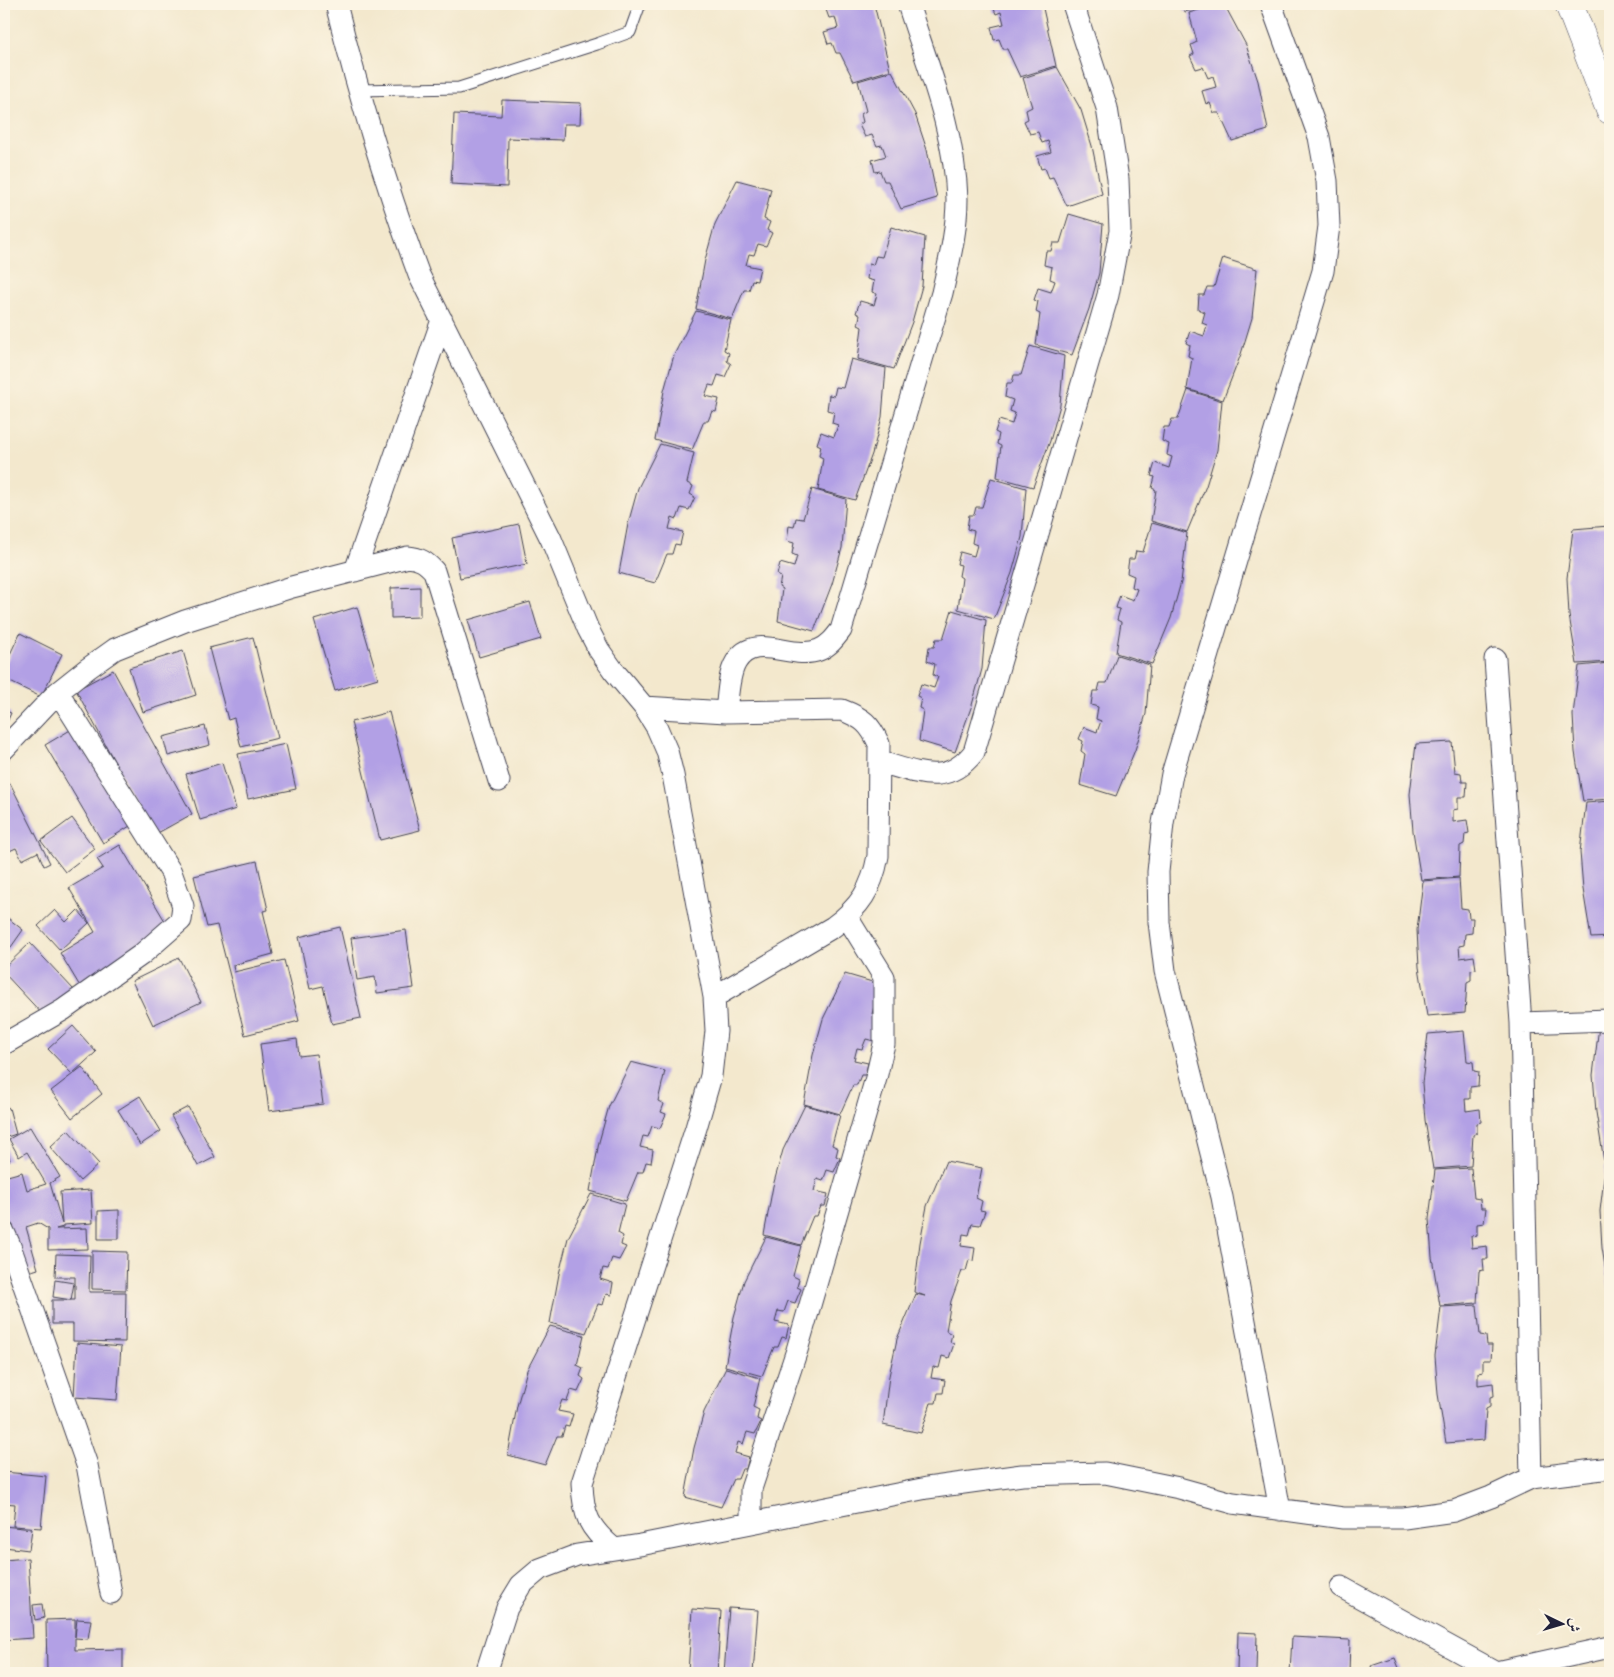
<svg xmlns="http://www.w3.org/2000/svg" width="1614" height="1677" font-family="'IM FELL French Canon',Amiri,serif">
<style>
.building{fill:#b2a0e5}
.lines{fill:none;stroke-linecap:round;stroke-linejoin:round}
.lane-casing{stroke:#414051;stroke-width:13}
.street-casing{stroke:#414051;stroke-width:23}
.highway-casing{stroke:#414051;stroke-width:29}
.lane{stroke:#fff;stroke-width:11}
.street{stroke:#fff;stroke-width:21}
.highway{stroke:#fff;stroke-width:28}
</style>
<rect width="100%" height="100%" fill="#fcf5e5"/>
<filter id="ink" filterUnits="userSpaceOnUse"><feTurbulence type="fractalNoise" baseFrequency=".02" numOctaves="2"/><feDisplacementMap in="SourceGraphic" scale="10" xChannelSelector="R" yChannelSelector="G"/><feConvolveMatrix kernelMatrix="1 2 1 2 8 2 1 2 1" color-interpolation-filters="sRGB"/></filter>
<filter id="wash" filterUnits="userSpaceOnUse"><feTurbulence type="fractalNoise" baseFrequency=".0096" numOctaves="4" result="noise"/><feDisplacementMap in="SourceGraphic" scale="20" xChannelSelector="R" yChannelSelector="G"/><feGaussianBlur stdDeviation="1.12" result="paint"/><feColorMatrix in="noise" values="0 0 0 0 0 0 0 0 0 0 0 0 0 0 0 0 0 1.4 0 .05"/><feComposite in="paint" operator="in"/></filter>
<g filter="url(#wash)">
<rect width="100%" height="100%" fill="#f3e8cd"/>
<g id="blocks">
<path class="building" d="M 815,4 L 874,4 L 890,70 L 854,81 L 840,53 L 836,53 L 832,43 L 828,44 L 824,32 L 838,28 L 835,17 L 829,18 L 825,7 L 818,9 Z
M 992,4 L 1042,4 L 1056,66 L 1020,77 L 1007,49 L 1003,49 L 999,39 L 994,40 L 991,27 L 1004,24 L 1001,12 L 996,14 Z
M 1181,4 L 1210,4 L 1185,12 Z
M 1218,4 L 1224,4 L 1246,45 L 1258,81 L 1268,130 L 1232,141 L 1219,113 L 1214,113 L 1210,103 L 1206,104 L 1202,91 L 1216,87 L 1213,76 L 1208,78 L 1203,67 L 1196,69 L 1190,56 L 1194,54 L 1191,45 L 1197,42 L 1189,13 Z
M 1057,67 L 1081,110 L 1092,146 L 1102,194 L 1067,206 L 1053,177 L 1049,178 L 1045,168 L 1041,169 L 1037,156 L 1051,152 L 1048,141 L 1042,143 L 1038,132 L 1030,134 L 1024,121 L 1028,119 L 1026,110 L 1032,107 L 1023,78 Z
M 892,71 L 915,114 L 927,150 L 937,198 L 901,209 L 888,181 L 884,181 L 880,171 L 875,172 L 872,160 L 886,156 L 882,145 L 877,146 L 872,135 L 865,137 L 859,125 L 863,122 L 861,114 L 866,111 L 858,81 Z
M 502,100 L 581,103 L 580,124 L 564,124 L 563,140 L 508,138 L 507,187 L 451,184 L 454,114 L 501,116 Z
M 737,180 L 771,189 L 764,219 L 770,222 L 767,230 L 772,233 L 766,246 L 758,244 L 754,255 L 749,254 L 746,265 L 760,268 L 757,281 L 752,280 L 749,290 L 744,290 L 732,319 L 696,309 L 705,260 L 715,224 Z
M 1069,214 L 1103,224 L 1099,273 L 1089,309 L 1072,355 L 1036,345 L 1040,314 L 1036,312 L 1038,301 L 1034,300 L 1038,288 L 1051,292 L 1055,281 L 1050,279 L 1052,267 L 1044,265 L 1046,251 L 1051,251 L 1053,243 L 1060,243 Z
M 891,227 L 925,237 L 922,286 L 912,322 L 894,369 L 858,359 L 862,327 L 858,325 L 860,315 L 856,313 L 860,301 L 874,305 L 877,294 L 872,292 L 874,281 L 867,279 L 869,264 L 873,265 L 876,256 L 882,257 Z
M 1223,258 L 1257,269 L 1252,318 L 1241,354 L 1223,400 L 1187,389 L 1192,358 L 1188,356 L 1190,345 L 1186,343 L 1190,331 L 1204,336 L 1207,325 L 1202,323 L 1205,312 L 1198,309 L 1199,295 L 1204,295 L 1207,287 L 1214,287 Z
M 696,311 L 731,320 L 724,350 L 729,353 L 727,361 L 731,364 L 725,377 L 718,375 L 714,386 L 709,385 L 705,396 L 719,399 L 716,412 L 712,411 L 708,421 L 704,421 L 692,450 L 655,440 L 664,391 L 674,355 Z
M 1030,346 L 1064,356 L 1060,405 L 1050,441 L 1033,487 L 997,477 L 1001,446 L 997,444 L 999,434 L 995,432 L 999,420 L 1012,424 L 1015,413 L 1010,411 L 1013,400 L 1005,397 L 1007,383 L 1012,383 L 1014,375 L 1021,375 Z
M 851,359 L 886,368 L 882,417 L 872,454 L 855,500 L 818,490 L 823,458 L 819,456 L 821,446 L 817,444 L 821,432 L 834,437 L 838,425 L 832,423 L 834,412 L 827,410 L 829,395 L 834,396 L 836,387 L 843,388 Z
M 1188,390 L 1222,401 L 1217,450 L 1206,486 L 1187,532 L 1151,521 L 1156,490 L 1152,488 L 1155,477 L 1151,476 L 1155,463 L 1169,468 L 1172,457 L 1167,455 L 1169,444 L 1162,441 L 1164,427 L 1169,427 L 1172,419 L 1178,419 Z
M 660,444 L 694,453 L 687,483 L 693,486 L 690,494 L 695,497 L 689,510 L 681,508 L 677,519 L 672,517 L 669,529 L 683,532 L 680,545 L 675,544 L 672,554 L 667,554 L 655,583 L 619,573 L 628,524 L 638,488 Z
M 991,478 L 1026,488 L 1022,537 L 1012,573 L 994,619 L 958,609 L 962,578 L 959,576 L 961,565 L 957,564 L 960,552 L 974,556 L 977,545 L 972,543 L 974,531 L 967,529 L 969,515 L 974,515 L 976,507 L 982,507 Z
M 812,489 L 846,499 L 842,548 L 832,584 L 814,631 L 778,621 L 782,589 L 779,587 L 781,577 L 777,575 L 780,563 L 794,567 L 797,556 L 792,554 L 794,543 L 787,541 L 789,526 L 794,527 L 796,518 L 803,519 Z
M 1152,523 L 1187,533 L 1181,582 L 1171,618 L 1152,664 L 1116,653 L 1121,622 L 1117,620 L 1120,609 L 1116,608 L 1120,595 L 1133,600 L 1137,589 L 1132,587 L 1134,576 L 1127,573 L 1129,559 L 1134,559 L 1136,551 L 1143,552 Z
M 519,524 L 527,564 L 460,578 L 452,538 Z
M 1609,526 L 1610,543 L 1610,662 L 1577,664 L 1569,615 L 1567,578 L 1573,529 Z
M 420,587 L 420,617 L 391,618 L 391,588 Z
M 530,602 L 541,639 L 479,657 L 468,620 Z
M 357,607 L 378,678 L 335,691 L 314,620 Z
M 952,610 L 986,620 L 982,669 L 972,705 L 955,752 L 919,741 L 923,710 L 919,708 L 921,698 L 917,696 L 921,684 L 934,688 L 938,677 L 933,675 L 935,664 L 927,661 L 929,647 L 934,647 L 936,639 L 943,639 Z
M 20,633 L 62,654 L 41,697 L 4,679 L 4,667 Z
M 253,637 L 278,738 L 241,747 L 234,718 L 228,720 L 209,648 Z
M 183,651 L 196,695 L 143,712 L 129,668 Z
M 1117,655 L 1150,665 L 1146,714 L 1135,750 L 1116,796 L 1080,785 L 1085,754 L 1081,751 L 1083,741 L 1079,739 L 1084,727 L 1097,732 L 1101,721 L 1096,719 L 1098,707 L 1091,705 L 1093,691 L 1098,691 L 1100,683 L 1107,683 Z
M 1610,663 L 1610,799 L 1583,801 L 1575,752 L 1573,715 L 1579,666 Z
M 113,670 L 192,814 L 154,835 L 76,690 Z
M 4,710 L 11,713 L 7,722 L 4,721 Z
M 389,712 L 420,830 L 380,840 L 351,722 Z
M 205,726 L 210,745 L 168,756 L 163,737 Z
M 72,729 L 130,826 L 103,843 L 45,745 Z
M 1452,742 L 1455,772 L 1461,773 L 1462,782 L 1467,782 L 1466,797 L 1458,797 L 1458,809 L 1453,810 L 1453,822 L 1467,820 L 1469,833 L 1465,834 L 1464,844 L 1460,846 L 1459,877 L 1421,880 L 1413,831 L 1410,794 L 1416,744 Z
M 286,744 L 296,789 L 248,799 L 238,754 Z
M 222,763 L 236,809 L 200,820 L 186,774 Z
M 10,783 L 50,863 L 44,866 L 38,852 L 22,860 L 16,848 L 5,853 L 4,851 L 4,787 Z
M 1610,801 L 1610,937 L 1591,938 L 1583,889 L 1580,852 L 1586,803 Z
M 72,818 L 95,849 L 65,872 L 41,841 Z
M 120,845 L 175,938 L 84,993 L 60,953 L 95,932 L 69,888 L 103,868 L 97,859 Z
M 257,861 L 268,910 L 263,911 L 273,954 L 233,965 L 234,972 L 284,960 L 299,1021 L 245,1035 L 217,925 L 207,927 L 194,876 Z
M 1459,878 L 1461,908 L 1468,909 L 1469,918 L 1473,918 L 1472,933 L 1465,934 L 1464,945 L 1459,946 L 1460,958 L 1474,956 L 1476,969 L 1471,970 L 1471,980 L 1467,982 L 1465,1013 L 1427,1016 L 1419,967 L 1417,930 L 1423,881 Z
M 55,910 L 66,922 L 78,910 L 89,923 L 60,950 L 38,926 Z
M 4,915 L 23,930 L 4,957 Z
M 340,927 L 361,1018 L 332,1024 L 323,986 L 310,989 L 299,937 Z
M 406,930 L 414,988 L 377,993 L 375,977 L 357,980 L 351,938 Z
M 30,943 L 74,990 L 45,1017 L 4,973 L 4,968 Z
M 179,958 L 201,1002 L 153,1025 L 132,981 Z
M 845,974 L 879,984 L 872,1014 L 878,1017 L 874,1041 L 866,1039 L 862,1049 L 857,1048 L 854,1060 L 868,1063 L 865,1075 L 861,1075 L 857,1085 L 853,1085 L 840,1114 L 804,1104 L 813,1055 L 823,1019 Z
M 1610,1025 L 1610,1290 L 1609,1290 L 1602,1248 L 1600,1211 L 1606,1161 L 1604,1161 L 1596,1112 L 1593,1075 L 1599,1026 Z
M 73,1026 L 96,1052 L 72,1074 L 48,1049 Z
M 1464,1031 L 1467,1061 L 1473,1062 L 1474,1071 L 1479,1072 L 1478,1086 L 1470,1087 L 1470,1099 L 1465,1099 L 1466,1111 L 1480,1109 L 1481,1122 L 1477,1123 L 1477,1133 L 1473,1135 L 1471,1166 L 1433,1169 L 1425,1120 L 1422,1083 L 1428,1034 Z
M 297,1039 L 299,1056 L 316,1054 L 323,1104 L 269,1111 L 260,1044 Z
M 631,1062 L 665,1071 L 658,1101 L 664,1104 L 661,1112 L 666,1114 L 660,1128 L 652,1126 L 648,1137 L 643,1136 L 640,1147 L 653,1150 L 651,1163 L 646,1162 L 643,1172 L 638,1172 L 626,1201 L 590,1191 L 599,1142 L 609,1106 Z
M 82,1067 L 102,1094 L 72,1118 L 51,1091 Z
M 140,1096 L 161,1131 L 140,1145 L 118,1110 Z
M 4,1105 L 9,1108 L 16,1134 L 4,1138 Z
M 805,1105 L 840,1115 L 832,1145 L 838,1148 L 836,1156 L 840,1158 L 834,1172 L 827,1170 L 823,1181 L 817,1179 L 814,1191 L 828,1194 L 825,1206 L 821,1206 L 817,1216 L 813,1216 L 801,1245 L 764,1235 L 773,1186 L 783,1150 Z
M 188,1107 L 215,1157 L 198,1166 L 171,1116 Z
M 30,1127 L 60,1177 L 50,1183 L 62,1224 L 60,1192 L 91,1190 L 93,1223 L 63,1225 L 63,1227 L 56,1229 L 87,1228 L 88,1249 L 48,1250 L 48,1229 L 38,1223 L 26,1227 L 38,1269 L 22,1274 L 4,1212 L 4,1177 L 22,1172 L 27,1190 L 46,1184 L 27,1152 L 19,1157 L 9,1139 Z
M 68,1130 L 99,1164 L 80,1181 L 50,1147 Z
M 4,1140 L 10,1160 L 4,1162 Z
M 946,1161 L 982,1168 L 976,1198 L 982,1201 L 980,1210 L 985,1211 L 980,1225 L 972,1224 L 969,1235 L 963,1234 L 961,1246 L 975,1248 L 973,1261 L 969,1260 L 966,1271 L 962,1271 L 951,1301 L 946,1331 L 952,1334 L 950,1342 L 954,1344 L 949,1358 L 942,1356 L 939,1368 L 933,1367 L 931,1378 L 945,1380 L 943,1393 L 938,1393 L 936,1403 L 931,1403 L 921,1433 L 883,1425 L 889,1376 L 897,1339 L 916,1294 L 925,1296 L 914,1292 L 920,1243 L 927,1206 Z
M 1471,1168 L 1474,1198 L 1480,1199 L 1481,1208 L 1486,1208 L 1484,1223 L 1477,1224 L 1477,1235 L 1471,1236 L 1472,1248 L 1487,1246 L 1488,1259 L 1483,1259 L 1484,1270 L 1479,1271 L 1477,1303 L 1440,1306 L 1432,1257 L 1429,1219 L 1435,1170 Z
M 591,1194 L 625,1204 L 618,1233 L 623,1236 L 621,1245 L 626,1247 L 619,1260 L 612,1258 L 608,1269 L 603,1268 L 600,1279 L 613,1283 L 611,1295 L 606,1294 L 603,1305 L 598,1304 L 586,1333 L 550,1323 L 559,1274 L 568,1238 Z
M 119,1210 L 119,1239 L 98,1239 L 98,1211 Z
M 766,1237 L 801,1246 L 793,1276 L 799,1279 L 797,1287 L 801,1289 L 795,1303 L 788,1301 L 784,1312 L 778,1311 L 775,1322 L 789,1325 L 786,1338 L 782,1337 L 778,1347 L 774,1347 L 762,1376 L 725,1366 L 734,1317 L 744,1281 Z
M 92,1251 L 127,1252 L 126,1290 L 92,1289 Z
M 56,1254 L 90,1255 L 89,1292 L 126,1292 L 125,1342 L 73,1341 L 73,1324 L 52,1324 L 52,1300 L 75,1300 L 75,1277 L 55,1277 Z
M 55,1280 L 74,1283 L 71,1300 L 53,1297 Z
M 1477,1305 L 1480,1335 L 1486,1336 L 1487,1345 L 1492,1345 L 1491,1360 L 1483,1360 L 1483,1372 L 1478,1373 L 1478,1385 L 1493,1383 L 1494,1396 L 1490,1397 L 1490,1407 L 1486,1409 L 1484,1440 L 1446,1443 L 1438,1394 L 1435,1356 L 1441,1307 Z
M 550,1326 L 584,1335 L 577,1365 L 583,1368 L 580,1376 L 584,1379 L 578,1392 L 571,1390 L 567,1401 L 562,1400 L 558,1411 L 573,1414 L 569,1427 L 565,1426 L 562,1436 L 557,1436 L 545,1465 L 508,1455 L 517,1406 L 527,1370 Z
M 1609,1337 L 1610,1362 L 1609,1362 L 1608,1347 Z
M 77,1343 L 121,1347 L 117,1400 L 74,1397 Z
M 726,1368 L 760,1378 L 753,1407 L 759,1410 L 757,1419 L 761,1421 L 755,1434 L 747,1432 L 743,1444 L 738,1442 L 735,1453 L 749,1457 L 746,1469 L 742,1469 L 738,1479 L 734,1479 L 721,1507 L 685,1497 L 694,1448 L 704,1412 Z
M 4,1472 L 46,1476 L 41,1528 L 13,1526 L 15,1504 L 4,1503 Z
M 4,1526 L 32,1529 L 29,1550 L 4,1547 Z
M 28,1558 L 33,1638 L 4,1640 L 4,1560 Z
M 42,1604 L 44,1618 L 35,1620 L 33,1605 Z
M 729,1608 L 758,1610 L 753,1673 L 724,1673 Z
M 692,1609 L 721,1611 L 717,1673 L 688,1673 Z
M 75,1619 L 75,1637 L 77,1619 L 91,1620 L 88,1639 L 75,1638 L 75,1650 L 123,1649 L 123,1673 L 47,1673 L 46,1620 Z
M 1238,1632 L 1257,1633 L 1256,1672 L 1237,1671 Z
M 1292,1637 L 1350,1640 L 1349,1673 L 1290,1673 Z
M 1395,1658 L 1401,1673 L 1373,1673 L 1371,1666 Z"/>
</g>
</g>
<g filter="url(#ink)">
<use href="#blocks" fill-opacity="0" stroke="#414051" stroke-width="1"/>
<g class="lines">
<g class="lane-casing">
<path id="lane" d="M 359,90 L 459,88 L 597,44 L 630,32 L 640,4"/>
</g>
<g class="street-casing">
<path id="street" d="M 336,4 C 359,96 386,186 419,275 L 551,539 L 588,629 L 599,650 L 613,670 L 644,707 L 657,728 L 667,751 L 673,775 L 714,997 L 716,1031 L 711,1076 L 696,1128 L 582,1483 C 583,1515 589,1528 613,1548
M 1271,4 L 1319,137 L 1327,181 L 1329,226 L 1323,271 L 1172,774 L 1163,823 L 1158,872 L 1159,922 L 1165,971 L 1222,1197 L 1280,1510
M 355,571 L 442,320
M 1495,659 L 1521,1023 L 1531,1478
M 644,707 L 726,712 L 842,710 C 863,718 870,724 879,744 L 878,856 C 872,889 860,907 833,927 L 714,997
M 726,712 C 728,697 728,675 736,662 C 754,631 792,661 819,650 C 829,646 835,638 841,630 L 942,293 C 949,262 957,231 957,199 C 955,131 928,67 908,4
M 4,749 L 58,692 L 87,669 L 115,649 L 185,621 L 292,587 L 408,557 C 420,558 426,562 434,571 L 499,781
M 880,762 C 917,772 946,788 974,752 L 1108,295 L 1120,231 L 1118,179 L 1107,108 L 1073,4
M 1521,1023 L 1610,1020
M 4,1044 L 63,1010 L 141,955 L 181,920 L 183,906 L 171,872 L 58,692
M 4,1232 L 9,1243 L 87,1465 L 111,1593
M 751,1523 L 751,1489 L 797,1350 L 876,1078 L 884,1044 L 884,977 L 847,917
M 1341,1587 L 1496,1672 L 1610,1647
M 486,1673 L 507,1608 L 521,1585 L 540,1569 L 577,1555 L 640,1545 L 927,1488 L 1022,1475 L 1105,1473 L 1179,1488 L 1233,1503 L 1343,1518 L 1404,1518 L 1454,1511 L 1491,1497 L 1531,1478 L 1610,1468"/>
</g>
<g class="highway-casing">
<path id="highway" d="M 1569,4 L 1610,110"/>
</g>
<use href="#lane" class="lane"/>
<use href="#street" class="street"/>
<use href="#highway" class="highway"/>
</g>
</g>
<rect width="1614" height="1677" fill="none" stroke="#fcf5e5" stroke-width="20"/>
<g transform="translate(1562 1624) rotate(95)" stroke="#fcf5e5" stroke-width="4" paint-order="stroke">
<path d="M0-4L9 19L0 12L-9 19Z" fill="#22223b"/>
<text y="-8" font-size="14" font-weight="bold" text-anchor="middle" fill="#22223b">ش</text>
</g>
</svg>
